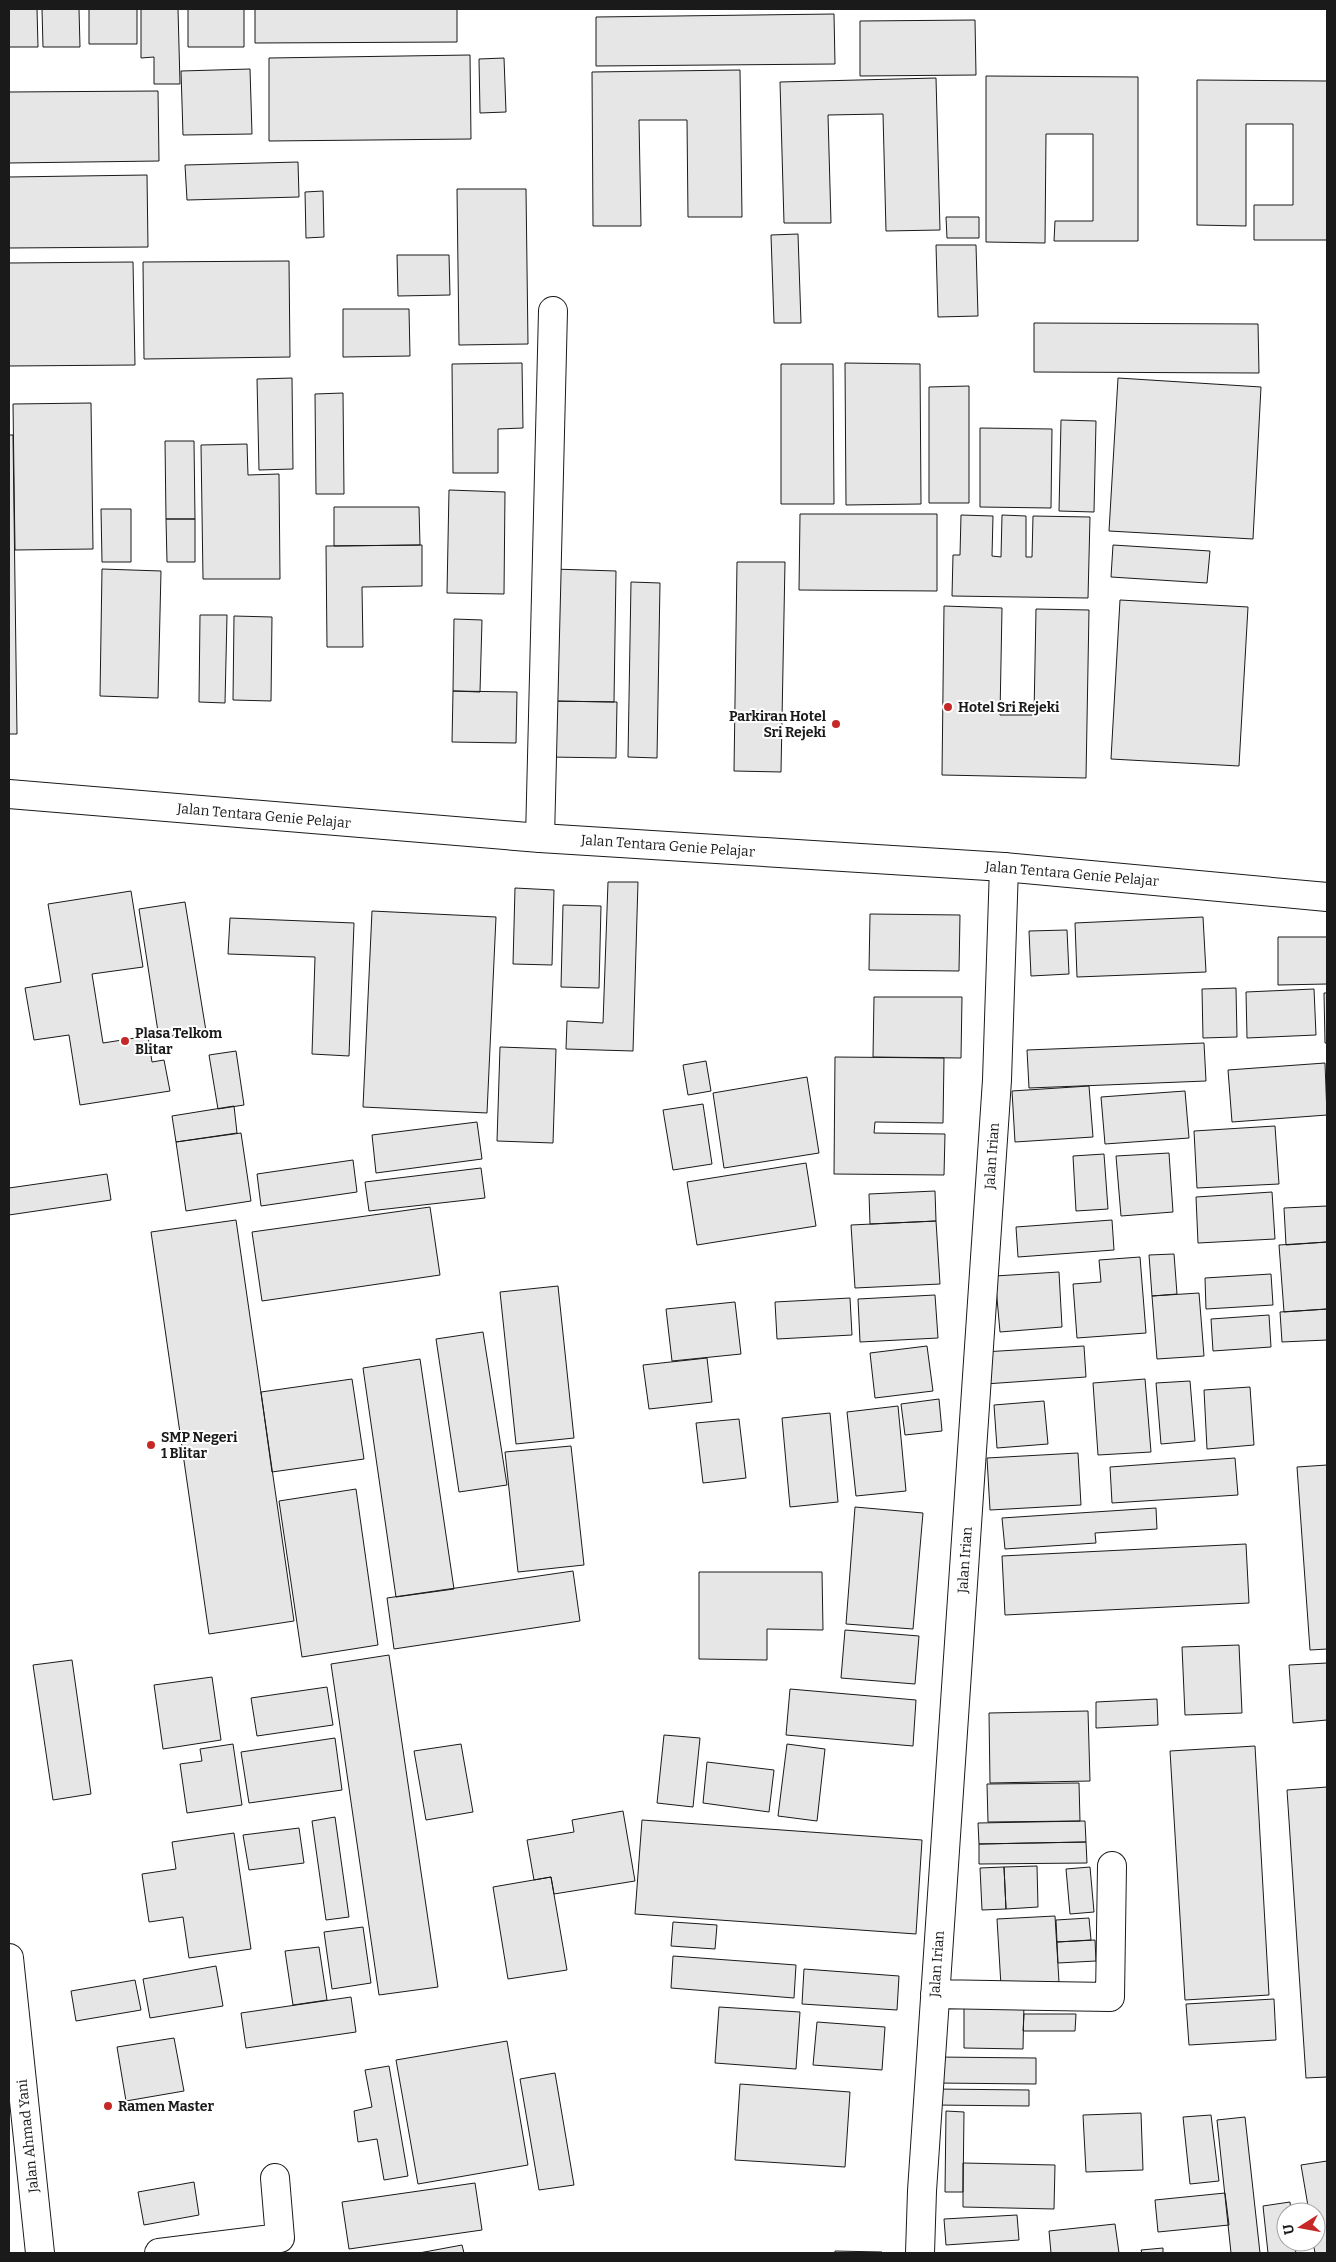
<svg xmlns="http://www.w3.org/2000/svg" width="1336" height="2262" font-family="Bitter,serif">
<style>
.building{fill:#e6e6e6;stroke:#1a1a1a}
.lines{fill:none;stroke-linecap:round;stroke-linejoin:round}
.minor-casing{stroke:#1a1a1a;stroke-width:30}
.major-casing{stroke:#1a1a1a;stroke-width:30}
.minor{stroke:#fff;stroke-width:28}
.major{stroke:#fff;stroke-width:28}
.poi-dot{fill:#c62828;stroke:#fff;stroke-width:2}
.labels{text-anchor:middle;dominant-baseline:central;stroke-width:4;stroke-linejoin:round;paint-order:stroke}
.poi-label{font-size:14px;font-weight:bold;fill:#1a1a1a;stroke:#fff;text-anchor:start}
.street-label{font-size:14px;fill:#1a1a1a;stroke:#fff}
</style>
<rect width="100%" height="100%" fill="#fff"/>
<path class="building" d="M 9,9 L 37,9 L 38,47 L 9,47 Z
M 42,9 L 79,9 L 80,47 L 43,47 Z
M 89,9 L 137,9 L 137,44 L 89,44 Z
M 141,9 L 178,9 L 180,84 L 154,84 L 154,57 L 141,58 Z
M 188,9 L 244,9 L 244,47 L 188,47 Z
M 255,9 L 457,9 L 457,42 L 255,43 Z
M 834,14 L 835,64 L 596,66 L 596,17 Z
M 975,20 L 976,75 L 860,76 L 860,21 Z
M 470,55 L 471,139 L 269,141 L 269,58 Z
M 504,58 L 506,112 L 480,113 L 479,59 Z
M 250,69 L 252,134 L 183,135 L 181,71 Z
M 740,70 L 742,217 L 688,217 L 687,120 L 639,120 L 641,226 L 593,226 L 592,72 Z
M 986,76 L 1138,77 L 1138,241 L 1054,241 L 1055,221 L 1093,221 L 1093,134 L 1046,134 L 1045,243 L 986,242 Z
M 936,78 L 940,230 L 886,231 L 883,114 L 828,115 L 831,223 L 784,223 L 780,82 Z
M 1197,80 L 1327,81 L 1327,240 L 1254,240 L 1254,205 L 1293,205 L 1293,124 L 1246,124 L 1246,226 L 1197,225 Z
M 158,91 L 159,161 L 9,163 L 9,92 Z
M 298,162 L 299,197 L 187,200 L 185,165 Z
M 147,175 L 148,247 L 9,248 L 9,177 Z
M 457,189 L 526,189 L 528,344 L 459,345 Z
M 323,191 L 324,237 L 306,238 L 305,192 Z
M 946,217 L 979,217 L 979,238 L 947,238 Z
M 798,234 L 801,323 L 774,323 L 771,235 Z
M 936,245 L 976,245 L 978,316 L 938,317 Z
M 397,255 L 449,255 L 450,295 L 398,296 Z
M 289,261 L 290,357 L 144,359 L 143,262 Z
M 133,262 L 135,365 L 9,366 L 9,263 Z
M 343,309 L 409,309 L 410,356 L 343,357 Z
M 1034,323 L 1258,324 L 1259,373 L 1034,372 Z
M 522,363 L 523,428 L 498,429 L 498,473 L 453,473 L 452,364 Z
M 845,363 L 920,364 L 921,504 L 846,505 Z
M 781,364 L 833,364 L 834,504 L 781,504 Z
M 292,378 L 293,469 L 259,470 L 257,379 Z
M 1118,378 L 1261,387 L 1253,539 L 1109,531 Z
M 969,386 L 969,503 L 929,503 L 929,387 Z
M 343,393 L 344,494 L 316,494 L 315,394 Z
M 91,403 L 93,549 L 15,550 L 13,404 Z
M 1061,420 L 1096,421 L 1094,512 L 1059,511 Z
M 980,428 L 1052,429 L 1051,508 L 980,507 Z
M 9,435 L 13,435 L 17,734 L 9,734 Z
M 165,441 L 194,441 L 195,519 L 166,519 Z
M 247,444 L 248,475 L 279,474 L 280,579 L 203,579 L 201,445 Z
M 449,490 L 505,492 L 504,594 L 447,593 Z
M 334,507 L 419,507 L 420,545 L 334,546 Z
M 101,509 L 131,509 L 131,562 L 102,562 Z
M 800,514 L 937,514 L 937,591 L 799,590 Z
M 961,515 L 993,516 L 992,556 L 1001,557 L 1002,515 L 1026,516 L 1026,557 L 1032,557 L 1033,516 L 1090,517 L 1088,598 L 952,596 L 953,555 L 960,555 Z
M 166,519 L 195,519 L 195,562 L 167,562 Z
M 422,545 L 422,586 L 362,587 L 363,647 L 327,647 L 326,546 Z
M 1113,545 L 1210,551 L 1207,583 L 1111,577 Z
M 737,562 L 785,562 L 781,772 L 734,771 Z
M 102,569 L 161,571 L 158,698 L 100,696 Z
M 553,569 L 616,571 L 614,702 L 551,701 Z
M 631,582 L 660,583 L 657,758 L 628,757 Z
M 1120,600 L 1248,607 L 1239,766 L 1111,759 Z
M 944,606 L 1002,608 L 1000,715 L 1034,715 L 1036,609 L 1089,610 L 1086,778 L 942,775 Z
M 200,615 L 227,615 L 225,703 L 199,702 Z
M 234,616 L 272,617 L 271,701 L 233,700 Z
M 454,619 L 482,620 L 480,692 L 453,691 Z
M 453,691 L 517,692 L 516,743 L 452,742 Z
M 551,701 L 617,702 L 616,758 L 549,757 Z
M 608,882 L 638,882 L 633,1051 L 566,1049 L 567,1021 L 603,1023 Z
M 515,888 L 554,890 L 552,965 L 513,964 Z
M 131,891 L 143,967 L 92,974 L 103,1043 L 148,1036 L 152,1062 L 164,1060 L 170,1091 L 80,1105 L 69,1035 L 34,1040 L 25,988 L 61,982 L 48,904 Z
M 185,902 L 206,1031 L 159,1038 L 139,909 Z
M 563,905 L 601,906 L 599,988 L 561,987 Z
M 372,911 L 496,917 L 487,1113 L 363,1107 Z
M 870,914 L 960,915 L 959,971 L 869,970 Z
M 1203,917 L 1206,972 L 1077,977 L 1075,923 Z
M 230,918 L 354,923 L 349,1056 L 312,1054 L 315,957 L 228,954 Z
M 1067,930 L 1069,974 L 1031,976 L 1029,931 Z
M 1278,937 L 1327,937 L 1327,984 L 1278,985 Z
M 1236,988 L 1237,1037 L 1203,1038 L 1202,989 Z
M 1314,989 L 1316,1035 L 1247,1038 L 1246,992 Z
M 1324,993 L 1327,993 L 1327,1043 L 1325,1043 Z
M 874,997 L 962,997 L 961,1058 L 873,1057 Z
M 1204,1043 L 1206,1081 L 1029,1088 L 1027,1050 Z
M 500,1047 L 556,1049 L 553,1143 L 497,1141 Z
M 236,1051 L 244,1105 L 218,1109 L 209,1055 Z
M 835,1057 L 944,1058 L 943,1123 L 875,1122 L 874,1133 L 945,1134 L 944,1175 L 834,1174 Z
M 706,1061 L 711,1091 L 688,1095 L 683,1065 Z
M 1325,1063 L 1327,1115 L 1232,1122 L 1228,1070 Z
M 807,1077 L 819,1153 L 724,1168 L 713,1093 Z
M 1089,1086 L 1093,1137 L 1015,1142 L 1012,1091 Z
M 1185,1091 L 1189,1138 L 1105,1144 L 1101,1097 Z
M 703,1104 L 712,1164 L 673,1170 L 663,1110 Z
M 234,1106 L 237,1133 L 176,1142 L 172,1116 Z
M 477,1122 L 482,1159 L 376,1173 L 372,1135 Z
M 1275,1126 L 1279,1184 L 1197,1188 L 1194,1131 Z
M 241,1133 L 251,1201 L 186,1211 L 176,1142 Z
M 1169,1153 L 1173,1212 L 1121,1216 L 1116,1156 Z
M 1104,1154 L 1108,1209 L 1076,1211 L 1073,1156 Z
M 353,1160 L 357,1192 L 261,1206 L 257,1174 Z
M 806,1163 L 816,1226 L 697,1245 L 687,1182 Z
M 481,1168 L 485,1198 L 369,1211 L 365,1182 Z
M 107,1174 L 111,1200 L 9,1215 L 9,1188 Z
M 935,1191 L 936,1221 L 870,1224 L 869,1194 Z
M 1272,1192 L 1275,1239 L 1198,1243 L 1196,1197 Z
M 1327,1206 L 1327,1242 L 1286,1245 L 1284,1208 Z
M 430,1207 L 440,1275 L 262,1301 L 252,1232 Z
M 236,1220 L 294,1621 L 209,1634 L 151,1232 Z
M 1112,1220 L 1114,1250 L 1018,1257 L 1016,1227 Z
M 936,1221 L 940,1284 L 855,1288 L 851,1225 Z
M 1327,1242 L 1327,1309 L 1284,1312 L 1279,1245 Z
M 1174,1254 L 1177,1294 L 1152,1296 L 1149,1255 Z
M 1140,1257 L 1146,1333 L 1077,1338 L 1073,1284 L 1101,1282 L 1099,1260 Z
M 1059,1272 L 1062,1327 L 1000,1332 L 995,1276 Z
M 1271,1274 L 1273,1305 L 1206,1309 L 1205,1278 Z
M 558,1286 L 574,1438 L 516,1444 L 500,1292 Z
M 1199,1293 L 1204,1356 L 1157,1359 L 1152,1296 Z
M 935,1295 L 938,1338 L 860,1342 L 858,1299 Z
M 850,1298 L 852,1335 L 777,1339 L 775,1302 Z
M 735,1302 L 741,1354 L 672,1361 L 666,1309 Z
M 1327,1309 L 1327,1340 L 1282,1342 L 1280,1312 Z
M 1269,1315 L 1271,1347 L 1213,1351 L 1211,1319 Z
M 483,1332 L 507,1485 L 459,1492 L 436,1339 Z
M 927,1346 L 933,1391 L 875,1398 L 870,1353 Z
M 1084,1346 L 1086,1377 L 985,1384 L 983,1352 Z
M 707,1358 L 712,1402 L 649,1409 L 643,1365 Z
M 420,1359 L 454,1589 L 396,1597 L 363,1368 Z
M 352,1379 L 364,1459 L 272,1472 L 261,1392 Z
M 1145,1379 L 1151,1452 L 1098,1455 L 1093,1383 Z
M 1190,1381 L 1195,1441 L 1161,1444 L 1156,1383 Z
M 1250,1387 L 1254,1445 L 1207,1449 L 1204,1390 Z
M 939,1399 L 942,1431 L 905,1435 L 901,1404 Z
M 1044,1401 L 1048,1444 L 997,1448 L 994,1405 Z
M 898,1406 L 906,1491 L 856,1496 L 847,1412 Z
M 830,1413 L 838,1502 L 790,1507 L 782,1418 Z
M 739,1419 L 746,1478 L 703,1483 L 696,1423 Z
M 571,1446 L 584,1565 L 518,1572 L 505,1452 Z
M 1078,1453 L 1081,1505 L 990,1510 L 987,1458 Z
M 1235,1458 L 1238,1495 L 1112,1503 L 1110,1467 Z
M 1327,1465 L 1327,1649 L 1310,1650 L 1297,1467 Z
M 356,1489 L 378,1645 L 302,1657 L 279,1501 Z
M 855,1507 L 923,1513 L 913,1629 L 846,1624 Z
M 1156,1508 L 1157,1529 L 1095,1533 L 1096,1543 L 1005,1549 L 1002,1518 Z
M 1246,1544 L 1249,1603 L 1005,1615 L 1002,1556 Z
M 573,1571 L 580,1621 L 394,1649 L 387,1598 Z
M 699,1572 L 822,1572 L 823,1630 L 767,1629 L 767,1660 L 699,1659 Z
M 845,1630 L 919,1636 L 915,1684 L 841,1678 Z
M 1239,1645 L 1242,1713 L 1185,1715 L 1182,1647 Z
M 389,1655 L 438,1987 L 379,1995 L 331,1664 Z
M 72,1660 L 91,1794 L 53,1800 L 33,1665 Z
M 1327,1663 L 1327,1720 L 1293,1723 L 1289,1665 Z
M 212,1677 L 221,1740 L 163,1749 L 154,1685 Z
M 327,1687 L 333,1725 L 257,1736 L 251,1698 Z
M 790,1689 L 916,1700 L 913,1746 L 786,1735 Z
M 1157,1699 L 1158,1725 L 1096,1728 L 1096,1702 Z
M 1088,1711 L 1090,1781 L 990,1783 L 989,1713 Z
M 664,1735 L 700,1738 L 693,1807 L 657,1803 Z
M 335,1738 L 342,1790 L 249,1803 L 241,1752 Z
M 233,1744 L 242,1805 L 187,1813 L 180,1764 L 202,1761 L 200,1749 Z
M 461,1744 L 473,1812 L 426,1820 L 414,1751 Z
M 787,1744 L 825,1749 L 817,1821 L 778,1816 Z
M 1255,1746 L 1269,1995 L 1185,2000 L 1170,1751 Z
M 707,1762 L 774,1770 L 769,1812 L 703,1803 Z
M 1079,1783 L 1080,1821 L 988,1822 L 987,1784 Z
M 1327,1787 L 1327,2077 L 1306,2078 L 1287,1790 Z
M 623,1811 L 635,1881 L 554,1894 L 551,1877 L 534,1880 L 527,1840 L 574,1832 L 572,1820 Z
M 335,1817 L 349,1917 L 326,1920 L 312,1821 Z
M 642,1820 L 922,1840 L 916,1934 L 635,1914 Z
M 1085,1821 L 1086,1842 L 979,1844 L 978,1823 Z
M 299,1828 L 304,1863 L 249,1870 L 243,1835 Z
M 234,1833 L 251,1949 L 189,1958 L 183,1917 L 149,1922 L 142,1874 L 176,1869 L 172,1842 Z
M 1086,1842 L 1087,1863 L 979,1864 L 979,1844 Z
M 1037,1866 L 1038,1907 L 1006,1909 L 1004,1867 Z
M 1004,1867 L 1006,1909 L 982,1910 L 980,1868 Z
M 1090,1867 L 1094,1912 L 1070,1914 L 1066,1869 Z
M 551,1877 L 567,1970 L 508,1979 L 493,1887 Z
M 1055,1916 L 1059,1982 L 1001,1986 L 997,1919 Z
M 1089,1918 L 1091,1940 L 1057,1942 L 1056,1920 Z
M 673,1922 L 717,1925 L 715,1949 L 671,1946 Z
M 363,1927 L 371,1983 L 332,1989 L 324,1932 Z
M 1095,1940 L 1096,1961 L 1058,1963 L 1057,1942 Z
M 319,1947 L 327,2000 L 293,2005 L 285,1951 Z
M 673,1956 L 796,1965 L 794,1998 L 671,1988 Z
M 216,1966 L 223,2006 L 150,2018 L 143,1979 Z
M 804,1969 L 899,1976 L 897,2010 L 802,2004 Z
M 135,1980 L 141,2010 L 76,2021 L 71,1991 Z
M 351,1997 L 356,2032 L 246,2048 L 241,2013 Z
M 1274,1999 L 1276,2040 L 1189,2045 L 1186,2004 Z
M 964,2001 L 1024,2002 L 1023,2049 L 964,2048 Z
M 719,2007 L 800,2012 L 796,2069 L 715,2063 Z
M 1024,2014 L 1076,2014 L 1075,2031 L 1023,2031 Z
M 817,2022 L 885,2027 L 882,2070 L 813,2065 Z
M 174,2038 L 184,2091 L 126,2101 L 117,2047 Z
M 507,2041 L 528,2165 L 418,2184 L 396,2060 Z
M 936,2057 L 1036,2058 L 1036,2084 L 936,2083 Z
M 389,2066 L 408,2176 L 384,2180 L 377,2139 L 358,2142 L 354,2111 L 372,2107 L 365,2070 Z
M 555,2073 L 574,2185 L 539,2190 L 520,2079 Z
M 740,2084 L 850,2092 L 845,2167 L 735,2160 Z
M 934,2089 L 1029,2090 L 1029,2106 L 934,2105 Z
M 946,2111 L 964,2112 L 963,2192 L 945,2192 Z
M 1141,2113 L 1143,2170 L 1086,2172 L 1083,2115 Z
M 1211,2115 L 1219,2181 L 1190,2184 L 1183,2117 Z
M 1245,2117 L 1260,2253 L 1231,2253 L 1217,2120 Z
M 1327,2161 L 1327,2253 L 1315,2253 L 1313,2242 L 1316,2242 L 1316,2212 L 1309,2212 L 1301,2165 Z
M 963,2163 L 1055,2165 L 1054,2209 L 963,2207 Z
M 194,2182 L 199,2215 L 144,2225 L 138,2192 Z
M 475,2183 L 482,2230 L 349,2249 L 342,2202 Z
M 1225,2193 L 1229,2225 L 1158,2232 L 1155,2200 Z
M 1290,2202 L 1291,2212 L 1286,2212 L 1286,2242 L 1294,2242 L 1296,2253 L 1268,2253 L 1263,2206 Z
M 1017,2215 L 1019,2240 L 946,2245 L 944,2219 Z
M 1115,2224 L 1119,2253 L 1051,2253 L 1049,2231 Z
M 462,2245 L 464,2253 L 419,2253 Z
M 1163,2248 L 1163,2253 L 1142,2253 L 1141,2250 Z
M 835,2251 L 882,2252 L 882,2253 L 835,2253 Z"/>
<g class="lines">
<g class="minor-casing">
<path id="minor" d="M 540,838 L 553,311
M 935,1994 L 1110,1997 L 1112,1866
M 159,2253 L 280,2238 L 275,2178
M 920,2253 L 922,2191 L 997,1080 L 1004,867"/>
</g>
<g class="major-casing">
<path id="major" d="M 9,794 L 540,838 L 1004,867 L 1327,897
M 9,1958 L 40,2253"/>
</g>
<use href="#minor" class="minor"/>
<use href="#major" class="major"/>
</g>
<g class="poi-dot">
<circle cx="948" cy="707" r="5"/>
<circle cx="836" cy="724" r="5"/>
<circle cx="125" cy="1041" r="5"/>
<circle cx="151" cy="1445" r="5"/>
<circle cx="108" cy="2106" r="5"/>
</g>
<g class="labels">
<g class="poi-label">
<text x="958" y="707">Hotel Sri Rejeki</text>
<text x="826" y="716" text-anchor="end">Parkiran Hotel<tspan x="826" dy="16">Sri Rejeki</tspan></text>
<text x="135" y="1033">Plasa Telkom<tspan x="135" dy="16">Blitar</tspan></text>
<text x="161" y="1437">SMP Negeri<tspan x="161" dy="16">1 Blitar</tspan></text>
<text x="118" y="2106">Ramen Master</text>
</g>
<g class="street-label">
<text transform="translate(264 816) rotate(5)">Jalan Tentara Genie Pelajar</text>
<text transform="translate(668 846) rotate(4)">Jalan Tentara Genie Pelajar</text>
<text transform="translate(1072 874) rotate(5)">Jalan Tentara Genie Pelajar</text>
<text transform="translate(992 1156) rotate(-86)">Jalan Irian</text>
<text transform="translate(965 1560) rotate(-86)">Jalan Irian</text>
<text transform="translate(937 1964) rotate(-86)">Jalan Irian</text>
<text transform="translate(28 2136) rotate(-96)">Jalan Ahmad Yani</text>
</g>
</g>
<rect width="1336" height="2262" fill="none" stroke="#1a1a1a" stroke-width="20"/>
<g transform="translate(1301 2227) rotate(259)"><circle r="24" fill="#ffffff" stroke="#a3a3a3"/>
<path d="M0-4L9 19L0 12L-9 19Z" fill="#c62828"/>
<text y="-8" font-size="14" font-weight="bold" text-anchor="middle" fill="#1a1a1a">U</text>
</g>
</svg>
